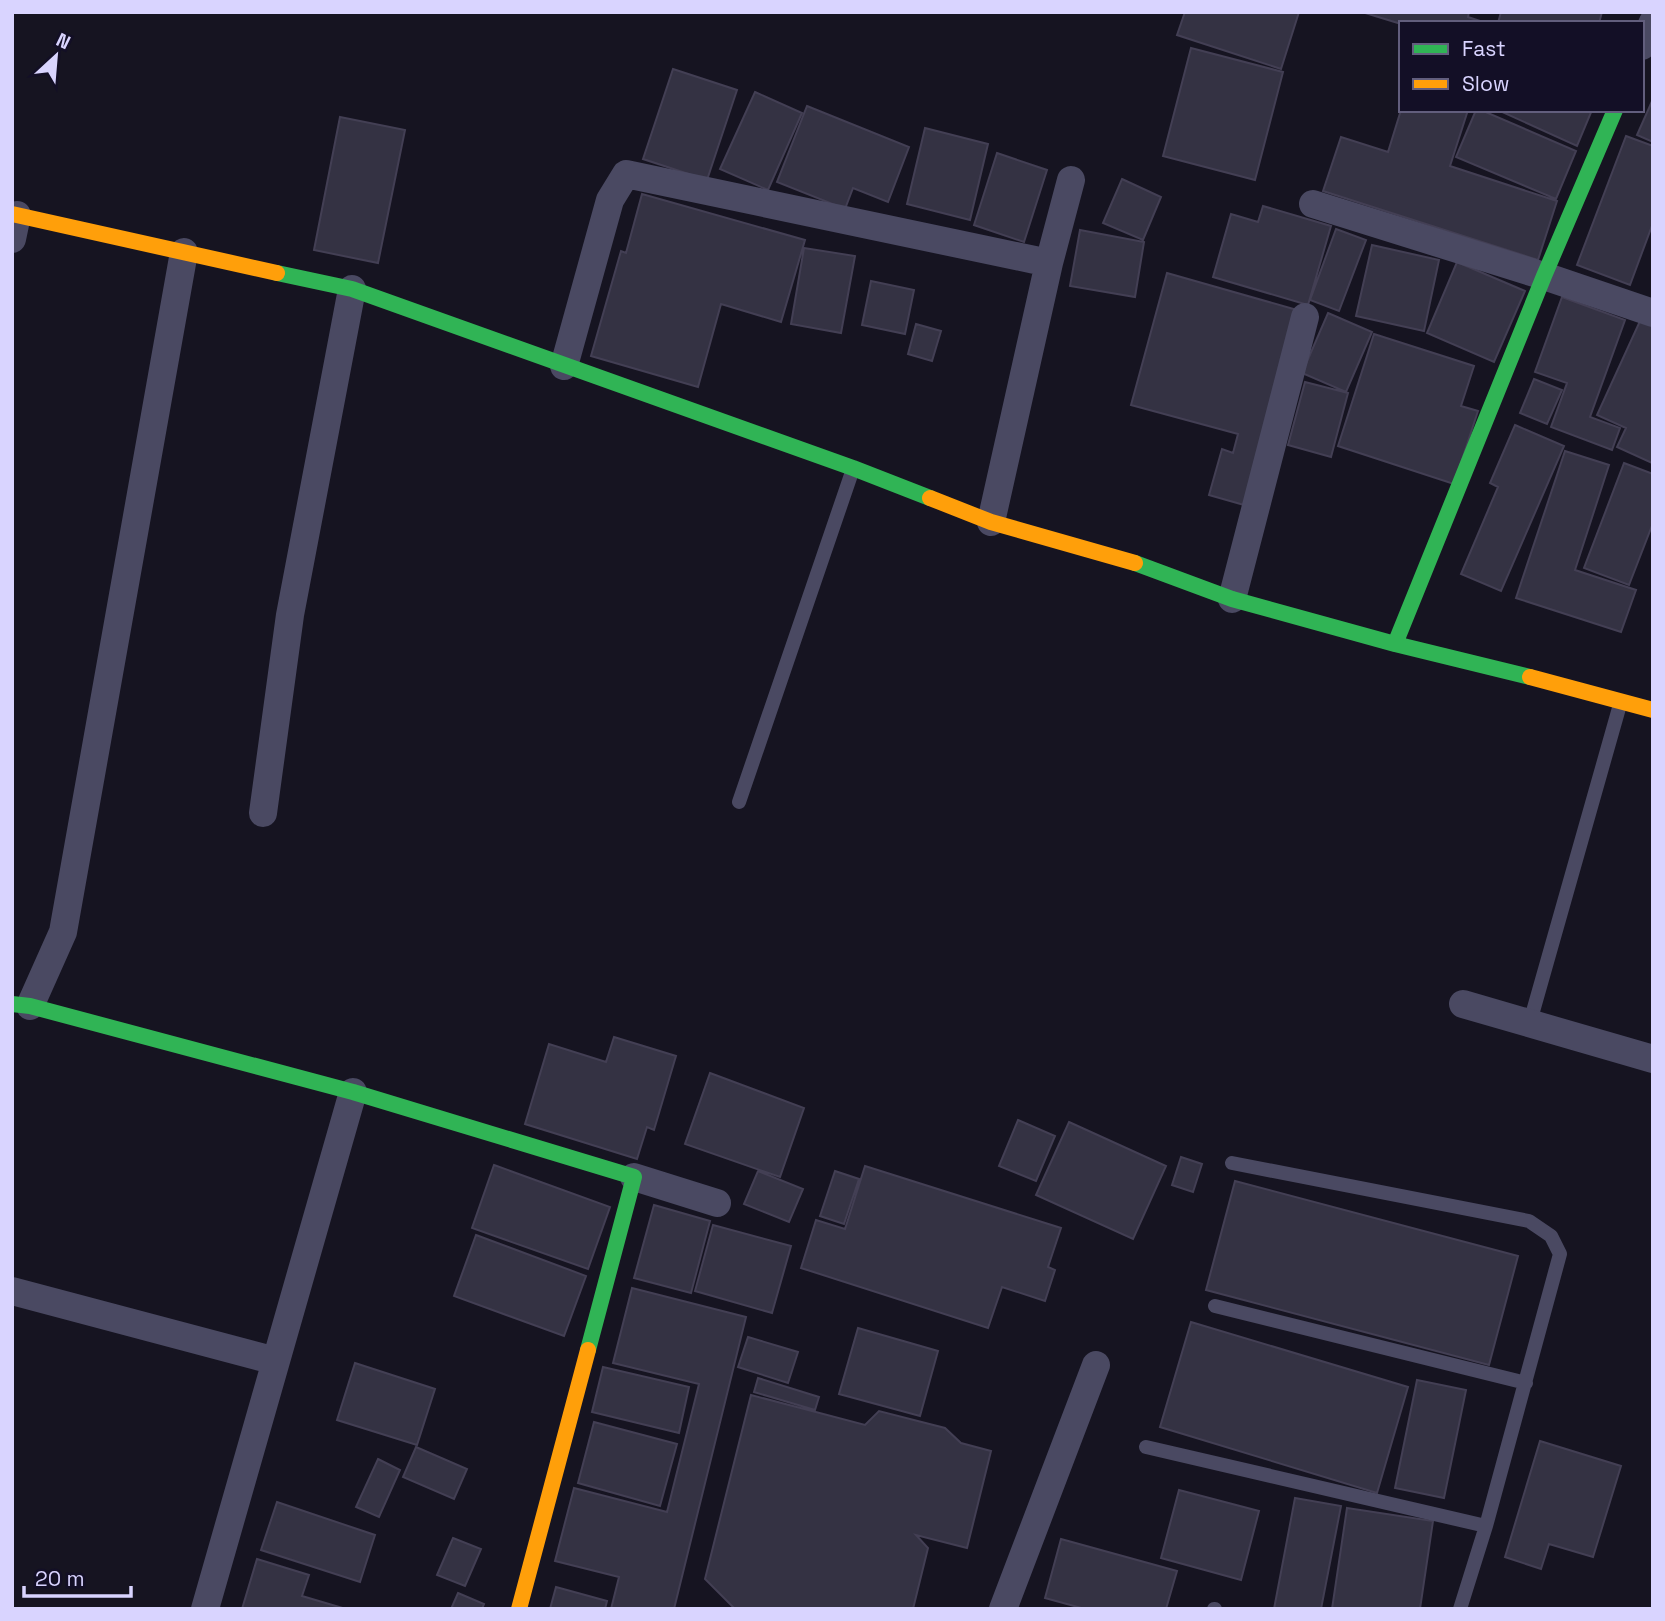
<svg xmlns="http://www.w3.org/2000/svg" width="1665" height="1621" font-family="'Space Grotesk',sans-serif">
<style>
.building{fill:#343243;stroke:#433f54;stroke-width:2}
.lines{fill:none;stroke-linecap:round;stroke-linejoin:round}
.lane{stroke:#4a4962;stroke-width:14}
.street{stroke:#4a4962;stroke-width:28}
.fast{stroke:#30b455;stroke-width:16}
.slow{stroke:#ff9f0a;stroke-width:16}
</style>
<rect width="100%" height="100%" fill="#161421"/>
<path class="building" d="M 1185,12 L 1299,12 L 1281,69 L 1177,35 Z
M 1362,12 L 1469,12 L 1468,17 L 1486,23 L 1401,24 Z
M 1501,12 L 1602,12 L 1599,23 L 1498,23 Z
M 1191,48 L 1283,72 L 1255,180 L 1163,156 Z
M 673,69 L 737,90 L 707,180 L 643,159 Z
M 755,92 L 802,113 L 768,190 L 720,169 Z
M 1653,99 L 1653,142 L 1637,135 Z
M 807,106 L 909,147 L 888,202 L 853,188 L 845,209 L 777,182 Z
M 1401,110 L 1468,110 L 1450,166 L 1557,201 L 1538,260 L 1323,191 L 1341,137 L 1388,152 Z
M 1476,110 L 1481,110 L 1576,151 L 1556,199 L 1456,157 Z
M 1498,110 L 1592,110 L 1577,146 Z
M 340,117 L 405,130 L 378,263 L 314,250 Z
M 925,128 L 988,144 L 970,220 L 907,204 Z
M 1626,136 L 1653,146 L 1653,223 L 1630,285 L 1577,265 Z
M 997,153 L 1047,170 L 1024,242 L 974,225 Z
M 1122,179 L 1161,197 L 1143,240 L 1103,223 Z
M 642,194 L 805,240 L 781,322 L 721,304 L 698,387 L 591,356 L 621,251 L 626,253 Z
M 1263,206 L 1331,226 L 1308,305 L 1213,277 L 1231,214 L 1258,222 Z
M 1336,229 L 1366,240 L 1339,311 L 1310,300 Z
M 1080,230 L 1144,242 L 1135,297 L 1070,286 Z
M 1372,245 L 1439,260 L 1424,331 L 1356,316 Z
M 804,248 L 855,256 L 841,333 L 791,324 Z
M 1457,262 L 1525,291 L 1494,362 L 1427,333 Z
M 1167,273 L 1297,310 L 1244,505 L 1209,495 L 1222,449 L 1233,453 L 1238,434 L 1131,405 Z
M 871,281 L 914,290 L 905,334 L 862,325 Z
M 1562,297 L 1625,320 L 1590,417 L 1620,428 L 1612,450 L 1551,427 L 1567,383 L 1535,372 Z
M 1328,313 L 1372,332 L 1346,392 L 1302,373 Z
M 1640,321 L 1653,326 L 1652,463 L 1617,447 L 1626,428 L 1597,415 Z
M 916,324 L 941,331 L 932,361 L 908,354 Z
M 1374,334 L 1474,366 L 1461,406 L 1478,411 L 1454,484 L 1338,446 Z
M 1534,379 L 1562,390 L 1547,424 L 1520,413 Z
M 1305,382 L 1348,393 L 1331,457 L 1288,445 Z
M 1515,425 L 1564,446 L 1501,591 L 1461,574 L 1498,487 L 1490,483 Z
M 1565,451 L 1609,465 L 1575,570 L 1636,590 L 1621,632 L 1516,598 Z
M 1624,463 L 1653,474 L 1653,523 L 1629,585 L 1584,568 Z
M 614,1037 L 676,1056 L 654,1130 L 647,1127 L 637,1159 L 525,1124 L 549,1044 L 606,1062 Z
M 710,1073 L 804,1108 L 780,1177 L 685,1144 Z
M 1018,1120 L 1055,1136 L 1036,1181 L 999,1166 Z
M 1069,1122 L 1166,1166 L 1133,1239 L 1036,1195 Z
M 1181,1157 L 1202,1164 L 1193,1192 L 1172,1185 Z
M 494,1165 L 610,1207 L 588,1269 L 472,1228 Z
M 865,1166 L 1061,1228 L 1048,1267 L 1055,1270 L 1045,1301 L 1002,1287 L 988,1328 L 801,1268 L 816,1220 L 845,1229 Z
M 758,1171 L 803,1189 L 789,1222 L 744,1204 Z
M 835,1171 L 859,1179 L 844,1224 L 820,1216 Z
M 1235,1181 L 1518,1256 L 1489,1365 L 1206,1290 Z
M 654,1205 L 710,1221 L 691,1293 L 634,1278 Z
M 713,1225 L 791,1246 L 772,1313 L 695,1291 Z
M 476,1235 L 586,1276 L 564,1336 L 454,1296 Z
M 632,1288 L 746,1317 L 674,1609 L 611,1609 L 619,1577 L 555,1561 L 574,1488 L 667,1512 L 699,1384 L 613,1363 Z
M 1191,1322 L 1408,1387 L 1377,1493 L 1160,1427 Z
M 858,1328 L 938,1351 L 920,1416 L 839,1394 Z
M 748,1337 L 798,1352 L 788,1383 L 738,1367 Z
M 355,1363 L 435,1389 L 417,1445 L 337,1420 Z
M 603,1367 L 689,1387 L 679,1433 L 592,1412 Z
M 758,1378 L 819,1397 L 815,1410 L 754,1392 Z
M 1417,1380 L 1466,1390 L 1444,1498 L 1395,1488 Z
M 751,1395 L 865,1425 L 879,1411 L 945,1428 L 961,1443 L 991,1451 L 967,1548 L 916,1535 L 928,1548 L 913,1609 L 735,1609 L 705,1579 Z
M 594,1422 L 677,1444 L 660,1506 L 578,1483 Z
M 1540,1441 L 1621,1466 L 1593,1557 L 1549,1544 L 1541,1569 L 1505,1557 Z
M 416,1447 L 467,1469 L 454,1499 L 403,1477 Z
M 378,1459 L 400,1470 L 379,1517 L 356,1507 Z
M 1179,1490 L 1259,1511 L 1241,1580 L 1161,1558 Z
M 1295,1498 L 1341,1506 L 1321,1609 L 1274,1609 Z
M 277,1502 L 375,1535 L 360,1582 L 261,1550 Z
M 1347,1508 L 1433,1521 L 1420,1609 L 1332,1609 Z
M 453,1538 L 481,1549 L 465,1586 L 437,1575 Z
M 1061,1539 L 1177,1571 L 1166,1609 L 1085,1609 L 1045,1598 Z
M 257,1559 L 309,1575 L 302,1596 L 346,1609 L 242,1609 Z
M 556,1587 L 607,1601 L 605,1609 L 550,1609 Z
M 458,1593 L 484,1604 L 482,1609 L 451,1609 Z"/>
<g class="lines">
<path class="lane" d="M 739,802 L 853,469
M 1530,1022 L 1621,701
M 1232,1163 L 1529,1221 L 1551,1236 L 1560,1254 L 1486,1526 L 1460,1609
M 1215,1306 L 1526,1383
M 1146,1447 L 1486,1526
M 1214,1609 L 1215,1609"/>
<path class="street" d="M 1642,46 L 1653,22
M 1313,204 L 1544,276 L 1653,313
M 12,239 L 17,215
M 564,366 L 610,200 L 626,174 L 1049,263
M 991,522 L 1049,263 L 1071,180
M 1232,599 L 1305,317
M 263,813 L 290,615 L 352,289
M 1463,1004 L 1653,1059
M 30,1006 L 63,932 L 184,252
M 634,1177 L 717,1203
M 12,1291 L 276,1361
M 205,1609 L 353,1092
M 1003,1609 L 1096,1365"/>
<path class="fast" d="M 277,273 L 352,289 L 853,468 L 930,498
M 1135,563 L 1232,599 L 1395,644
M 1530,677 L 1395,644 L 1544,276 L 1615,110
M 12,1004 L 30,1006 L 353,1092 L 634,1177 L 588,1350"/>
<path class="slow" d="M 12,214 L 277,273
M 930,498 L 991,522 L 1135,563
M 1530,677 L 1653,710
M 519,1609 L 588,1350"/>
</g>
<rect width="1665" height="1621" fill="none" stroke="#d9d4ff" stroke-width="28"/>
<rect x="1399" y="21" width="245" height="91" fill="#130f26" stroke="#625e7d" stroke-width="2"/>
<rect x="1413" y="44" width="35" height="10" fill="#30b455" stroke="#625e7d" stroke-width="2"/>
<text x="1462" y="56" font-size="21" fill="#d9d4ff">Fast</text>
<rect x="1413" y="79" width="35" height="10" fill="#ff9f0a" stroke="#625e7d" stroke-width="2"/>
<text x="1462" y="91" font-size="21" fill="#d9d4ff">Slow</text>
<g transform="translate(56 56) rotate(26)" stroke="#130f26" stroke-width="5" paint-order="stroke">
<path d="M0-5L12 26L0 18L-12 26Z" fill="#d9d4ff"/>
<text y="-10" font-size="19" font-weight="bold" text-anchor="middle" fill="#d9d4ff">N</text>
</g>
<path d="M24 1586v10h107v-10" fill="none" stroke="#d9d4ff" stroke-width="3.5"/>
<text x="35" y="1586" font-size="21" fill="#d9d4ff" stroke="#130f26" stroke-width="5" paint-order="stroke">20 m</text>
</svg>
